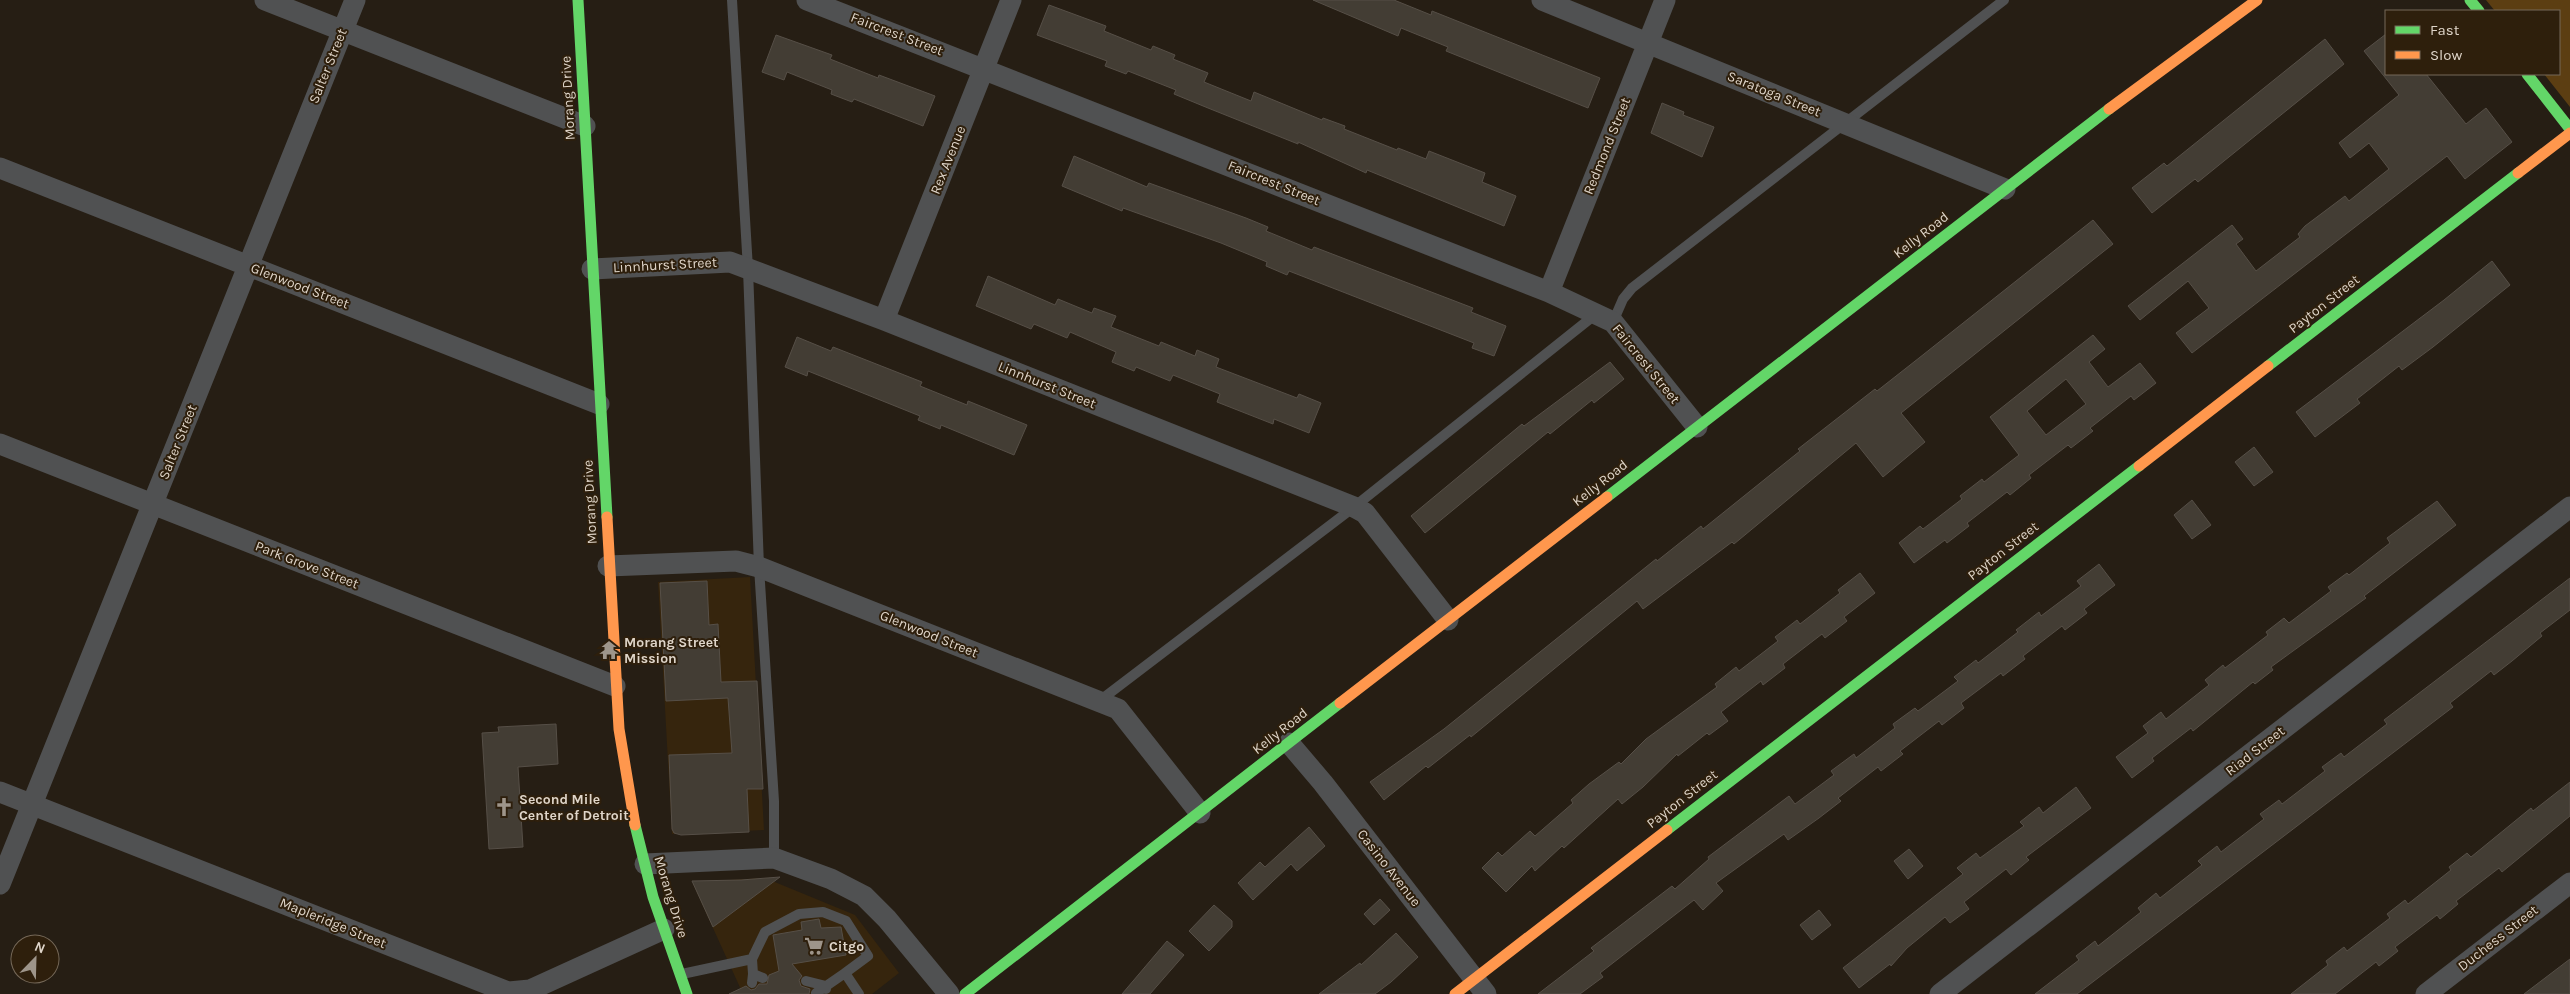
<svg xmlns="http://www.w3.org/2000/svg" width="2570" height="994" font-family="Karla,sans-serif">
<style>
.built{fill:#36250d}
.green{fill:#5c3e12}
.building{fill:#433d34;stroke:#564f47;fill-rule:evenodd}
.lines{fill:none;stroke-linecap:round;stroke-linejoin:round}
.lane{stroke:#505152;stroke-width:10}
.street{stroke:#505152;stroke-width:21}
.fast{stroke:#63d668;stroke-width:11}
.slow{stroke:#ff974d;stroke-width:11}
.labels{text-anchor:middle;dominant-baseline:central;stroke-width:4;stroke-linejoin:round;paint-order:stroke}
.street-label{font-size:14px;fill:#dfd5c9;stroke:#2e1f0c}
.poi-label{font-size:14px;font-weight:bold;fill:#dfd5c9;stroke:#2e1f0c;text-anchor:start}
</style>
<rect width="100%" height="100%" fill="#261e14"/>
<path class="built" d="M 750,577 L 764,830 L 672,834 L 658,582 Z
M 765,878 L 855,915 L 899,973 L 872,994 L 743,994 L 693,884 L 694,882 Z"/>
<path class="green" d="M 2486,0 L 2570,0 L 2570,107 L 2544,74 L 2559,74 L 2559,11 L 2495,11 Z"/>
<path class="building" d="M 1313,0 L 1394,0 L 1431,15 L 1432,11 L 1600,78 L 1588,108 L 1446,51 L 1448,47 L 1401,28 L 1398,36 Z
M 1049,5 L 1106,26 L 1104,31 L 1151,50 L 1153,46 L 1175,55 L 1173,59 L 1208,73 L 1204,82 L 1251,101 L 1254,92 L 1322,120 L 1323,118 L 1345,126 L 1344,129 L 1397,150 L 1398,148 L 1426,159 L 1429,151 L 1485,173 L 1482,182 L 1516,196 L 1504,226 L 1367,170 L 1366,173 L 1298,142 L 1298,144 L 1208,108 L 1174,94 L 1176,90 L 1128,71 L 1126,74 L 1105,66 L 1107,61 L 1037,35 Z
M 2386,34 L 2386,74 L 2426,74 L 2466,124 L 2486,108 L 2512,142 L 2465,179 L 2447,156 L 2192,353 L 2176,333 L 2209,308 L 2188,281 L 2140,320 L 2128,306 L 2232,225 L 2243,239 L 2236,244 L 2256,271 L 2300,237 L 2298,234 L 2305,226 L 2345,196 L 2349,201 L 2389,169 L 2369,143 L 2350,158 L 2339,143 L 2399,95 L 2364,51 Z
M 776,35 L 832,55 L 830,59 L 878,78 L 879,75 L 935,96 L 923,126 L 854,99 L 852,102 L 831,94 L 832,90 L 787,72 L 784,80 L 762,72 Z
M 2325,39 L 2344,64 L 2198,182 L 2195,179 L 2152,213 L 2132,188 L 2164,163 L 2167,166 Z
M 1662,103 L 1684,112 L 1683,115 L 1714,127 L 1702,157 L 1651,133 Z
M 1074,156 L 1147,187 L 1149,183 L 1246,218 L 1268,227 L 1266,231 L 1312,250 L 1314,247 L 1473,308 L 1471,312 L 1506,326 L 1494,356 L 1472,348 L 1474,343 L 1289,271 L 1287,275 L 1266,266 L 1267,262 L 1221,243 L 1123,208 L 1122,211 L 1062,186 Z
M 2093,220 L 2113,244 L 1901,413 L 1925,442 L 1883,477 L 1856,443 L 1734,544 L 1732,542 L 1643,609 L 1637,601 L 1471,737 L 1470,735 L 1428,768 L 1426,766 L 1384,800 L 1370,782 L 1444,729 L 1656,559 L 1657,561 L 1701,526 L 1703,529 L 1800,451 L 1798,449 L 1875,389 L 1877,391 L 1919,358 Z
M 2492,261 L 2510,285 L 2433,347 L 2402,370 L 2399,366 L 2357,399 L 2360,403 L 2315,437 L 2296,412 L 2444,300 Z
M 988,276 L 1055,305 L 1058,299 L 1092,313 L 1094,308 L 1116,316 L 1111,327 L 1159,346 L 1161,342 L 1195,356 L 1197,350 L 1219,359 L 1216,367 L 1297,398 L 1299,394 L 1321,403 L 1309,433 L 1274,419 L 1273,424 L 1217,402 L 1220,394 L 1173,375 L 1170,381 L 1136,367 L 1134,371 L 1112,362 L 1116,352 L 1070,332 L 1067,338 L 1034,324 L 1031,329 L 976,306 Z
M 2093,335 L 2105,349 L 2089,362 L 2108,387 L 2140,363 L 2156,383 L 2134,400 L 2131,396 L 2090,428 L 2093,431 L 2071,448 L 2068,445 L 2029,475 L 2031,478 L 2010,495 L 2007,492 L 1967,523 L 1969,526 L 1947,543 L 1945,540 L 1914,563 L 1899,543 L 1920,526 L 1923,529 L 1962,499 L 1960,496 L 1982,479 L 1984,482 L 2019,455 L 1990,417 ZM 2066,379 L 2086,404 L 2046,435 L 2027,411 Z
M 797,337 L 831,351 L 833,347 L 922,382 L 920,386 L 967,405 L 968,401 L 1027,425 L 1014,455 L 941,425 L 940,429 L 918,420 L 920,416 L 808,371 L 807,376 L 785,367 Z
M 1610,362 L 1624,379 L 1594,403 L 1592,400 L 1550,434 L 1548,432 L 1425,533 L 1411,516 L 1522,424 L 1524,426 Z
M 2254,447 L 2273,472 L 2254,486 L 2235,462 Z
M 2192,500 L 2211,525 L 2192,539 L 2174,515 Z
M 2437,501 L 2456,525 L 2364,596 L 2366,598 L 2271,667 L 2273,670 L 2255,684 L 2253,682 L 2193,731 L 2191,728 L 2152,758 L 2154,761 L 2132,778 L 2116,757 L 2148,733 L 2143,726 L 2161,712 L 2166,719 L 2209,685 L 2205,680 L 2223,665 L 2225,668 L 2268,635 L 2266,632 L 2284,618 L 2289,623 L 2331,591 L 2328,587 L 2347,573 L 2349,575 L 2390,543 L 2387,538 Z
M 2099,564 L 2115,585 L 2084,609 L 2087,613 L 2065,630 L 2062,626 L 2023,656 L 2025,659 L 2003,676 L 2001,673 L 1961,703 L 1964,708 L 1942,725 L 1939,721 L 1900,751 L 1903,754 L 1881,771 L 1878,767 L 1838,798 L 1841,801 L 1819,818 L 1788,840 L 1784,834 L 1716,883 L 1723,891 L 1703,910 L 1694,900 L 1600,973 L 1603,977 L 1580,994 L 1538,994 L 1594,951 L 1591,948 L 1672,886 L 1675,889 L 1709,859 L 1708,857 L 1789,796 L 1795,804 L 1834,775 L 1831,771 L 1854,754 L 1856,758 L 1895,728 L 1893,724 L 1915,708 L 1918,711 L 1958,681 L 1954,677 L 1976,660 L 1978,663 L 2018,632 L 2016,630 L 2039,612 L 2041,616 L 2081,586 L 2077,581 Z
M 1860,573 L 1875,593 L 1844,617 L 1847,621 L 1825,638 L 1822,634 L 1783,664 L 1785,668 L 1763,685 L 1761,681 L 1721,712 L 1728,721 L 1709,735 L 1707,733 L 1678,756 L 1677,754 L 1643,787 L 1622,804 L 1618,799 L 1564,848 L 1562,846 L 1535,871 L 1532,866 L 1506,892 L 1482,868 L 1498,852 L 1502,856 L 1530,831 L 1535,836 L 1573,803 L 1571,800 L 1589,784 L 1619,762 L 1621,764 L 1646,739 L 1717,687 L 1715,684 L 1736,667 L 1739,671 L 1778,641 L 1775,637 L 1797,620 L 1800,624 L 1840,593 L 1838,590 Z
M 2570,578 L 2570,610 L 2540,633 L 2542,636 L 2512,661 L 2494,675 L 2491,671 L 2450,703 L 2453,707 L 2077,994 L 2035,994 L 2079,960 L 2076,956 L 2095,941 L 2098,946 L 2141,912 L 2138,908 L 2156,893 L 2160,898 L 2202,865 L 2198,861 L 2217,846 L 2221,852 L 2264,819 L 2260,814 L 2279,800 L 2282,804 L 2325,771 L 2322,767 L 2341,753 L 2344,757 L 2387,724 L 2384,720 Z
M 707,581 L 709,625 L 718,624 L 721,682 L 757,681 L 763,789 L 747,789 L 749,832 L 681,835 L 674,833 L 672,829 L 669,755 L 732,753 L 728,698 L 666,701 L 660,583 Z
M 556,724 L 558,764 L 518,767 L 523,847 L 489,849 L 482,733 L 499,732 L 498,727 Z
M 2570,782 L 2570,816 L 2502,872 L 2499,868 L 2456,901 L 2458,904 L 2440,919 L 2437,915 L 2395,947 L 2398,951 L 2379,966 L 2376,962 L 2335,994 L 2291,994 L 2328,965 L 2326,961 L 2344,947 L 2347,951 L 2390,918 L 2387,914 L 2405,900 L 2408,904 L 2451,870 L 2449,867 L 2467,853 L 2471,857 L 2531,808 L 2533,811 Z
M 2076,787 L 2091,808 L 2026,857 L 2029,860 L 2011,875 L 2006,869 L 1964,902 L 1969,909 L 1950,923 L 1945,917 L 1907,948 L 1891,966 L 1890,964 L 1859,988 L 1843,968 L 1963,874 L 1957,868 L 1976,853 L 1980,858 L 2024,826 L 2020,822 L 2039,807 L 2043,813 Z
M 1309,827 L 1325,846 L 1297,871 L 1291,864 L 1253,900 L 1238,883 L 1260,862 L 1265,867 Z
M 1909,849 L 1923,866 L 1908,879 L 1894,861 Z
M 780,877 L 713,927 L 692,881 L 741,880 Z
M 1380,899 L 1390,910 L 1374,925 L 1364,914 Z
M 1214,905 L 1232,921 L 1232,927 L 1209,951 L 1189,931 Z
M 1819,910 L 1831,925 L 1812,940 L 1800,925 Z
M 819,919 L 821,928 L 841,927 L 846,955 L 792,964 L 802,976 L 799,980 L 801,986 L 810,989 L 809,994 L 729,994 L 746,986 L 751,990 L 755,989 L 759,984 L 767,984 L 769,975 L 779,971 L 773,935 L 802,930 L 801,922 Z
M 1396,933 L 1418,957 L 1391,982 L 1375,994 L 1319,994 L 1360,963 L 1361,965 Z
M 1167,941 L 1184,955 L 1150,994 L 1122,994 Z
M 2570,959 L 2570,994 L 2524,994 Z"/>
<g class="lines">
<path class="lane" d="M 732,0 L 748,269 L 759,567 L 774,801 L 774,858
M 1613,322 L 1623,299 L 1632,288 L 2004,0
M 1098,702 L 1354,507 L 1596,314
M 752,959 L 765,932 L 799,914 L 823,912 L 846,921 L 868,956 L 845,973
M 682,974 L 752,959 L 753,974
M 806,981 L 826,986 L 826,989
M 752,983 L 753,974 L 763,978
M 816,993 L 845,973 L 859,994"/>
<path class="street" d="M 265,0 L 585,126
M 807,0 L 1549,292 L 1613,322 L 1697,427
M 1542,0 L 2005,189
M 0,168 L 599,404
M 592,269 L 730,262 L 884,320 L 1354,507 L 1365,513 L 1448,620
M 1549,292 L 1665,0
M 884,320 L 1011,0
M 0,444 L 615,686
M 608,566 L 736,561 L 759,567 L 1118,709 L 1200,813
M 1289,743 L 1323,783 L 1486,994
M 0,792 L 508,992 L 530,990 L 664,929
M 645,864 L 774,858 L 831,879 L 864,896 L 887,919 L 949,994
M 0,884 L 355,0
M 1940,994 L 2570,507
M 2426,994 L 2570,883"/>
<path class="fast" d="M 578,0 L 607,517
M 2470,0 L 2479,11
M 2527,74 L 2570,129
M 2268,366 L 2518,173
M 1607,497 L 2109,109
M 635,825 L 653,897 L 687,994
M 1667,830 L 2139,466
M 965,994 L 1340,703"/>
<path class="slow" d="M 2109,109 L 2257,0
M 2518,173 L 2570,133
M 2139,466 L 2268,366
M 607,517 L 619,729 L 635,825
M 1340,703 L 1607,497
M 1455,994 L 1667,830"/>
</g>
<defs>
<g id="temple-bare" transform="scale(1.5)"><path d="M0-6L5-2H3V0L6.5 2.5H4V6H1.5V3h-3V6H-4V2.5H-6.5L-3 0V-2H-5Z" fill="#9e958a" stroke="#2e1f0c" stroke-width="2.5" paint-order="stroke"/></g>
<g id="church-bare" transform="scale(1.5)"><path d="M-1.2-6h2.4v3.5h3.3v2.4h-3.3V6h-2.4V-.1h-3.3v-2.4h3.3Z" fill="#9e958a" stroke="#2e1f0c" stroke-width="2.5" paint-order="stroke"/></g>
<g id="supermarket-bare" transform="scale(1.5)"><path d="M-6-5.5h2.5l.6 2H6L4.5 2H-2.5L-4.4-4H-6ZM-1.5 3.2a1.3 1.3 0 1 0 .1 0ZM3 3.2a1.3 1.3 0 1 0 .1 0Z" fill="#9e958a" stroke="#2e1f0c" stroke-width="2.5" paint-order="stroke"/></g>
</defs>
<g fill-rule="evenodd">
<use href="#temple-bare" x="609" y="650"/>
<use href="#church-bare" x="504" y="807"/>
<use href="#supermarket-bare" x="814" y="946"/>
</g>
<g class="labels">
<g class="street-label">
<text transform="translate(897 34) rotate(21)">Faircrest Street</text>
<text transform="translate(328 66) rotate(-68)">Salter Street</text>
<text transform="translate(1774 94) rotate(22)">Saratoga Street</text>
<text transform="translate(568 98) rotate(-93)">Morang Drive</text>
<text transform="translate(1607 146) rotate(-68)">Redmond Street</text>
<text transform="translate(948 160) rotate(-68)">Rex Avenue</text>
<text transform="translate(1274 183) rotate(22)">Faircrest Street</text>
<text transform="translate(1921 235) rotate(-38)">Kelly Road</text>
<text transform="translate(665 265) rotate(-3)">Linnhurst Street</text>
<text transform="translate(300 286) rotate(21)">Glenwood Street</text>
<text transform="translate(2324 304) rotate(-38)">Payton Street</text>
<text transform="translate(1646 364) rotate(51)">Faircrest Street</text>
<text transform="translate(1047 385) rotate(22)">Linnhurst Street</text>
<text transform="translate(178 442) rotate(-68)">Salter Street</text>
<text transform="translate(1600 483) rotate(-38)">Kelly Road</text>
<text transform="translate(590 502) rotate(-93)">Morang Drive</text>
<text transform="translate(2003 551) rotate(-38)">Payton Street</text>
<text transform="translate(307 565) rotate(21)">Park Grove Street</text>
<text transform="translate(929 634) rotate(22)">Glenwood Street</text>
<text transform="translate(1280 731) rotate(-38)">Kelly Road</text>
<text transform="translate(2255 751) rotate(-38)">Riad Street</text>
<text transform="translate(1682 799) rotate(-38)">Payton Street</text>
<text transform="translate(1389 868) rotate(52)">Casino Avenue</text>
<text transform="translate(671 897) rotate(73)">Morang Drive</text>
<text transform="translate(333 923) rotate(22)">Mapleridge Street</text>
<text transform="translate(2498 938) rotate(-38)">Duchess Street</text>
</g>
<g class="poi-label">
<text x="624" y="642">Morang Street<tspan x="624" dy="16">Mission</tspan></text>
<text x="519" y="799">Second Mile<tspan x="519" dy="16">Center of Detroit</tspan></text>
<text x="829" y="946">Citgo</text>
</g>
</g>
<rect x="2385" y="10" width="175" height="65" fill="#2e1f0c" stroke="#756858"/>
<rect x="2395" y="26" width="25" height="8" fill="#63d668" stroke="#756858"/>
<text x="2430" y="35" font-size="15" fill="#dfd5c9">Fast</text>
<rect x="2395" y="51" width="25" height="8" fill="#ff974d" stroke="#756858"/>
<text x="2430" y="60" font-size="15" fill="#dfd5c9">Slow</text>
<g transform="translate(35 959) rotate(23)"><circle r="24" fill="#2e1f0c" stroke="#756858"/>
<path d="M0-4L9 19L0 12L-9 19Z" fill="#9e958a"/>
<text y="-8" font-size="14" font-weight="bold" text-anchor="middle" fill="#dfd5c9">N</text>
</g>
</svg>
